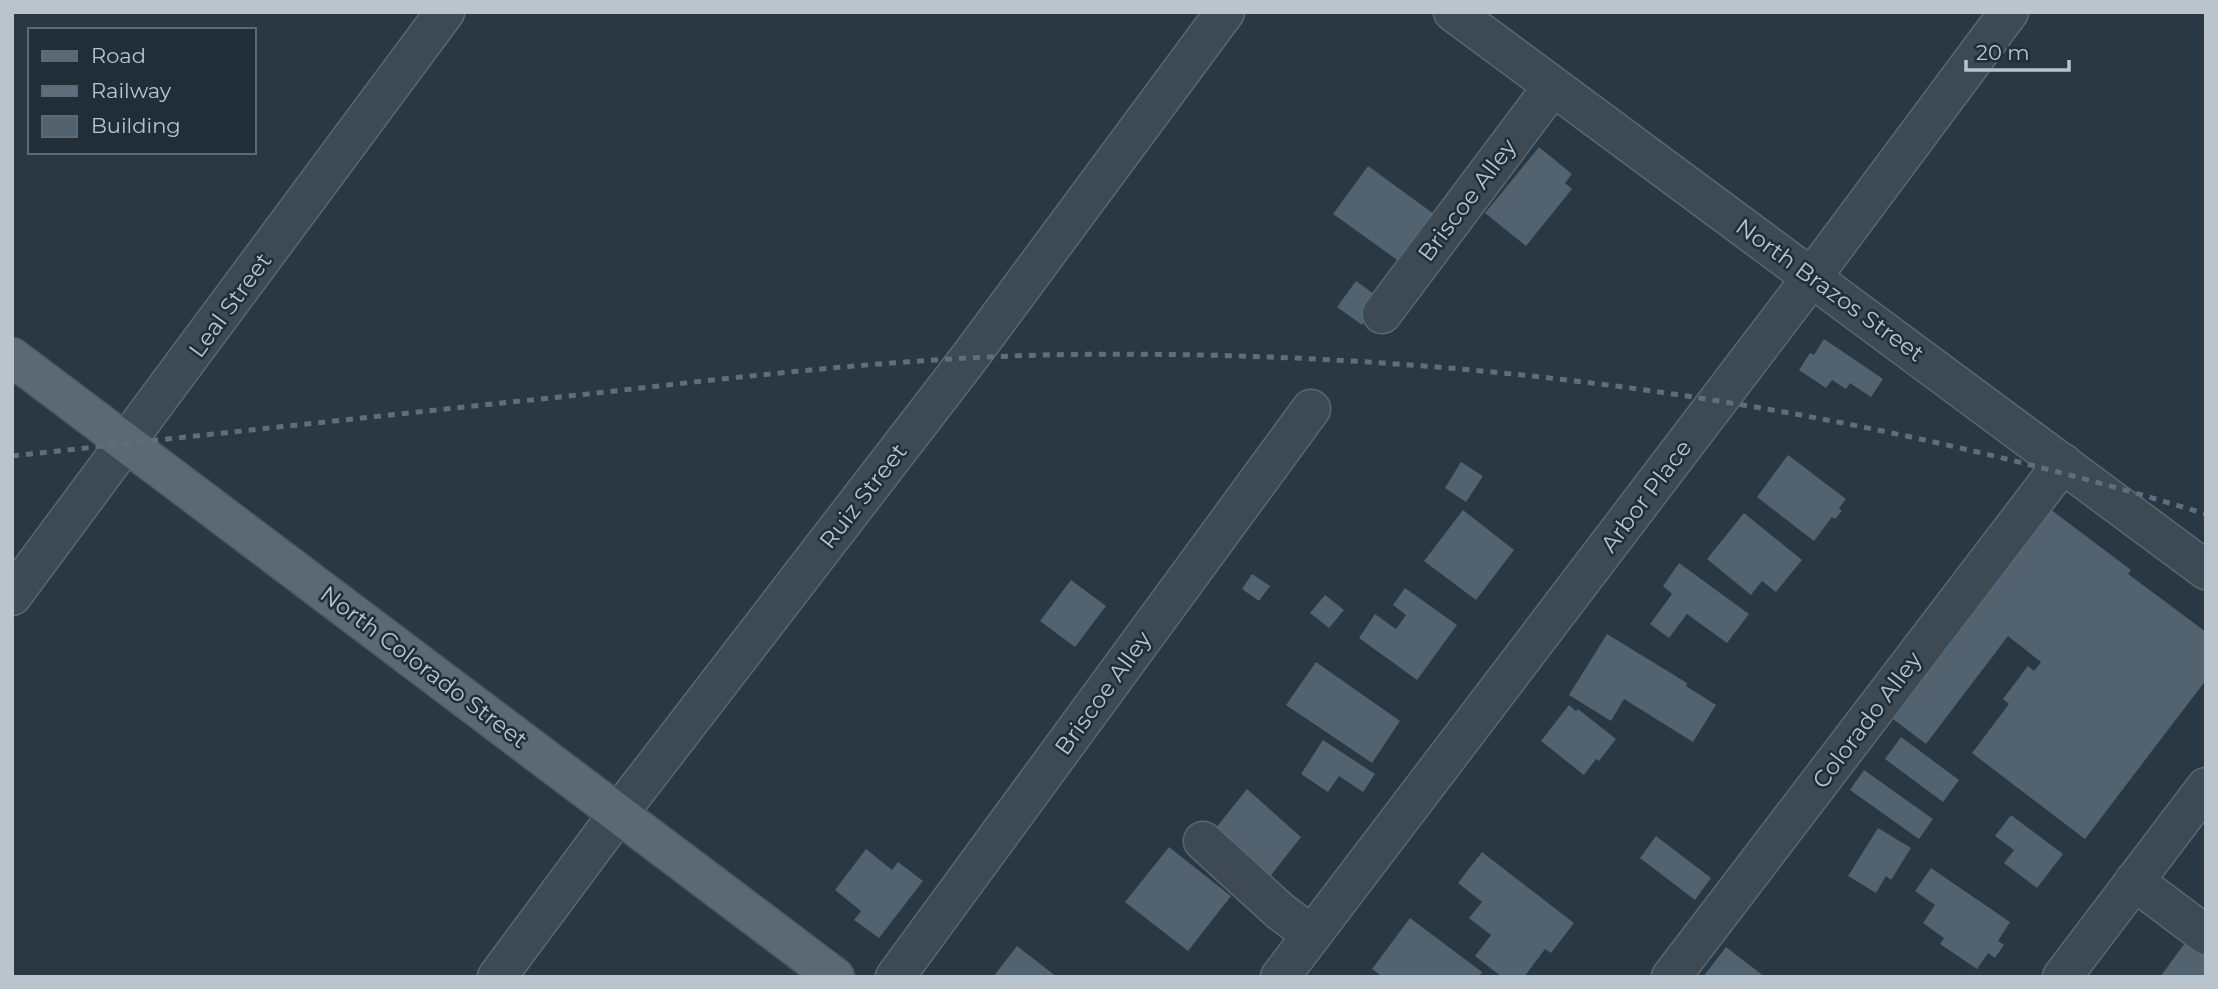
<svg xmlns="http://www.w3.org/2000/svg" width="2218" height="989" font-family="Montserrat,sans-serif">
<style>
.building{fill:#52626e}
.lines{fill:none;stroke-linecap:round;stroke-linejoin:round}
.minor-casing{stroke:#5b6770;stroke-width:41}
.major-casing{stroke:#49555f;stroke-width:41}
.minor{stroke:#3d4953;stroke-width:38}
.major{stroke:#5b6973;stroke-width:38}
.rail{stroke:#5f6e7a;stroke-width:5;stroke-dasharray:7 7;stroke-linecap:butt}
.labels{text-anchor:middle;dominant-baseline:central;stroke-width:5;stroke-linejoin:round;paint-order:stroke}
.street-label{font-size:23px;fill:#bac4cc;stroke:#212e38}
</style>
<rect width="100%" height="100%" fill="#293843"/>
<path class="building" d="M 1539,147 L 1572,174 L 1565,183 L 1572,189 L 1526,246 L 1485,213 Z
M 1368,166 L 1445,222 L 1410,269 L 1333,214 Z
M 1356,281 L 1381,299 L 1362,325 L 1337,307 Z
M 1824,339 L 1883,379 L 1871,397 L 1850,383 L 1846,389 L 1832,380 L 1826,388 L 1799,370 L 1810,353 L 1814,355 Z
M 1788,455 L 1846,499 L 1839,508 L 1842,511 L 1835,519 L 1832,517 L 1814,541 L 1757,497 Z
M 1461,462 L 1483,476 L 1466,502 L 1445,488 Z
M 2050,509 L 2131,570 L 2128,574 L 2206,632 L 2206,680 L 2085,839 L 1972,753 L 2009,704 L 2003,699 L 2028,666 L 2034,671 L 2041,662 L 2008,636 L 1926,744 L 1893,719 Z
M 1463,510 L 1514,550 L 1476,600 L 1424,561 Z
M 1744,513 L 1802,560 L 1776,592 L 1762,581 L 1751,595 L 1707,559 Z
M 1679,563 L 1749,614 L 1727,643 L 1687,614 L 1669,638 L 1650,624 L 1672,594 L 1663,586 Z
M 1252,574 L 1270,586 L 1259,601 L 1242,589 Z
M 1071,580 L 1106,606 L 1075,647 L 1040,621 Z
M 1405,588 L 1457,625 L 1417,680 L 1359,638 L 1375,614 L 1396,629 L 1406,615 L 1393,605 Z
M 1325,595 L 1344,610 L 1329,628 L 1310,613 Z
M 1607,634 L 1687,683 L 1686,686 L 1716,705 L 1693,742 L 1624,699 L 1611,721 L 1569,695 Z
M 1316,662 L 1400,721 L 1372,763 L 1286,705 Z
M 1569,705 L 1576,711 L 1578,709 L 1616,739 L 1599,761 L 1596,759 L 1584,775 L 1541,741 Z
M 1901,737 L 1959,780 L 1943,802 L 1885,759 Z
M 1323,740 L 1375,774 L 1363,792 L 1339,776 L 1328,792 L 1301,774 Z
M 1864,770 L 1933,819 L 1919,839 L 1850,790 Z
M 1247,789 L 1301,837 L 1268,879 L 1211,834 Z
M 2011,815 L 2063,854 L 2037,888 L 2004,863 L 2014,850 L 1995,836 Z
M 1878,828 L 1911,848 L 1891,880 L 1886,876 L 1876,893 L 1848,876 Z
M 1656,836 L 1711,878 L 1695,900 L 1640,858 Z
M 1169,847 L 1231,896 L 1188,951 L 1125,902 Z
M 866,849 L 892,870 L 898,862 L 923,881 L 879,938 L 854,920 L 861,911 L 835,890 Z
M 1482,852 L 1574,923 L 1551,953 L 1545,949 L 1524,977 L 1502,977 L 1475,956 L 1491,935 L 1469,918 L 1482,902 L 1458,883 Z
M 1931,868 L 2010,922 L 1998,941 L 2004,945 L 1995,958 L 1988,953 L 1977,969 L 1940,944 L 1944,938 L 1923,923 L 1935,905 L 1915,891 Z
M 1410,918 L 1482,972 L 1479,977 L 1383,977 L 1372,969 Z
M 2190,936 L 2206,948 L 2206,977 L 2160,977 Z
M 1017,946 L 1057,977 L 993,977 Z
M 1726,947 L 1765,977 L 1703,977 Z"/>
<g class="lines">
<g class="minor-casing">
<path id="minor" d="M 1453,12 L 2206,570
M 1382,314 L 1553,86
M 12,596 L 445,12
M 1203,841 L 1281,912 L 1312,935
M 2134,881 L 2206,935
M 497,977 L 618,814 L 969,358 L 1225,12
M 895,977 L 1311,409
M 1280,977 L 1812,277 L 2009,12
M 1671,977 L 2063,463
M 2062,977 L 2206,787"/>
</g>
<g class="major-casing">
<path id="major" d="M 12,357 L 835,977"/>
</g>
<use href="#minor" class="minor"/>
<use href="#major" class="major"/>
<path class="rail" d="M 12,456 C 204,435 396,414 588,394 C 739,377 890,359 1042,355 C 1436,347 1829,398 2206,514"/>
</g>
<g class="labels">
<g class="street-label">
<text transform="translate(1467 200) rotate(-53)">Briscoe Alley</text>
<text transform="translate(1830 290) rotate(36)">North Brazos Street</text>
<text transform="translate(230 305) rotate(-54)">Leal Street</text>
<text transform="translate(863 496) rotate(-52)">Ruiz Street</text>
<text transform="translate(1646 496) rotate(-53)">Arbor Place</text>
<text transform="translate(424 667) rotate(37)">North Colorado Street</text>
<text transform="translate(1103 693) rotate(-54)">Briscoe Alley</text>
<text transform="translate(1867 720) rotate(-53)">Colorado Alley</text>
</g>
</g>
<rect width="2218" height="989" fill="none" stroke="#bac4cc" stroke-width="28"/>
<rect x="28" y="28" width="228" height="126" fill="#212e38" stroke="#5e6a73" stroke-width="2"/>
<rect x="42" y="51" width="35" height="10" fill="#5b6973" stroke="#5e6a73" stroke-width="2"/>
<text x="91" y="63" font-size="21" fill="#bac4cc">Road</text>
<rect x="42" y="86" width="35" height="10" fill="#5f6e7a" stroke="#5e6a73" stroke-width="2"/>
<text x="91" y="98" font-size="21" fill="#bac4cc">Railway</text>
<rect x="42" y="116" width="35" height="21" fill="#52626e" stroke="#5e6a73" stroke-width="2"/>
<text x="91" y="133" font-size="21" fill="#bac4cc">Building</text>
<path d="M1966 60v10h103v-10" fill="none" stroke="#bac4cc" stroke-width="3.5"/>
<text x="1976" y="60" font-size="21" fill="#bac4cc" stroke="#212e38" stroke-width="5" paint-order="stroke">20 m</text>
</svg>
